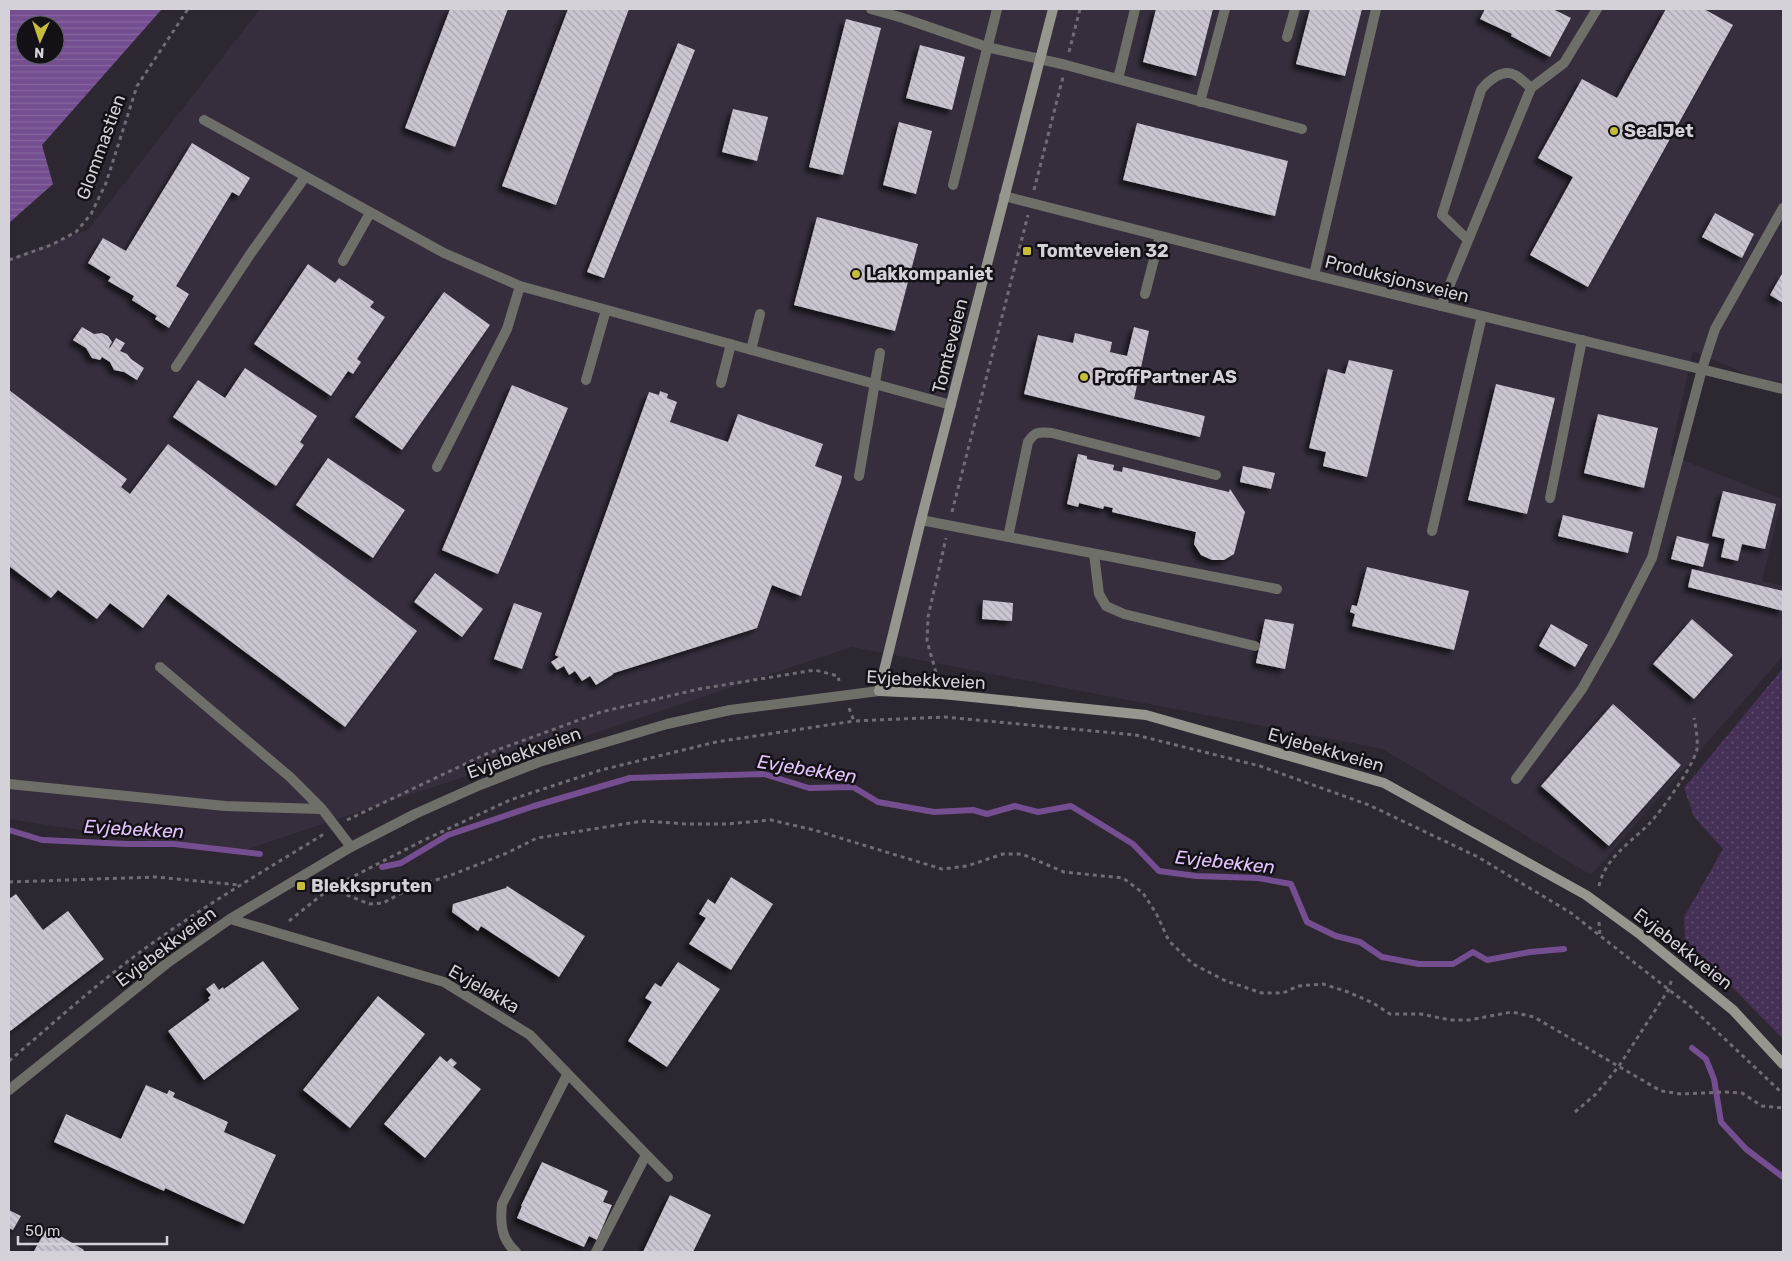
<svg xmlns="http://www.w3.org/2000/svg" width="1792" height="1261" font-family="Rubik,sans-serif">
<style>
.built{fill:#362e3d}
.grass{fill:url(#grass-dots)}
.water{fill:url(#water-rules);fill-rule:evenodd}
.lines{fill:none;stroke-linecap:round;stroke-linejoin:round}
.stream{stroke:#744e90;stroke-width:6}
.building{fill:url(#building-back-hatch);filter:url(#shadow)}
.path{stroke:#706c74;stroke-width:3;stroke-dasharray:4 4;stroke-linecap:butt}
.lane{stroke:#6f6f69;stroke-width:10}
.street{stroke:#6f6f69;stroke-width:10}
.secondary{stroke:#97968e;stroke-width:10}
.poi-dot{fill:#c6bc3c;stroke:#131115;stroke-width:2}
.labels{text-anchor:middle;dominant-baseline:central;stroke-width:5;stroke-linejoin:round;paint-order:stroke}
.poi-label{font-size:18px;font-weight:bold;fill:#d5d1d8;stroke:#131115;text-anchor:start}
.street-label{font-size:18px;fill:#d5d1d8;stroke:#131115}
.water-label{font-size:19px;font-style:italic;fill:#e2c3fc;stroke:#131115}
</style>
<defs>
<pattern id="grass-dots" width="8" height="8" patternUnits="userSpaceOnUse" patternTransform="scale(1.25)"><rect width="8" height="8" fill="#453056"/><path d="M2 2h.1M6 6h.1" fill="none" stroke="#5f4d6e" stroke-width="1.8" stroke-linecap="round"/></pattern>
<pattern id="water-rules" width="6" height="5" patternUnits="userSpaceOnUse" patternTransform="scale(1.25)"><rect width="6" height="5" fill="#744e90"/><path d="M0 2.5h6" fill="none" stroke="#87669f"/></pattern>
<pattern id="building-back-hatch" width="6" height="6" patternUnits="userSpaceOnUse" patternTransform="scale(1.25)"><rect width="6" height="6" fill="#ccc6d2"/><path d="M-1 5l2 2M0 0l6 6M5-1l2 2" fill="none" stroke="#a9a4ae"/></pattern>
<filter id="shadow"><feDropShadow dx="-4.5" dy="4.5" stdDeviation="2.5" flood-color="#0009"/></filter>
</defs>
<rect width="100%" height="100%" fill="#2c2730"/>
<path class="built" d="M 260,9 L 1783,9 L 1783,390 L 1693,351 L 1670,455 L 1782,499 L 1762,581 L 1783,586 L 1783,656 L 1591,875 L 1383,749 L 852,647 L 233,854 L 9,819 L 9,258 L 88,230 Z"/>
<path class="grass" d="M 1783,668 L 1783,1039 L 1685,939 L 1684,917 L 1723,849 L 1694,817 L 1684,788 Z"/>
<path class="water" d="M 9,9 L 162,9 L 42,145 L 53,184 L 9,223 ZM 25,25 L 55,25 L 55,55 L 25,55 Z"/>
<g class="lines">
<path class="stream" d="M 9,830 L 42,840 L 127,844 L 174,844 L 260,854
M 382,867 L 401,863 L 448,835 L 534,806 L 630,778 L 764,774 L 809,788 L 853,787 L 878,802 L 934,812 L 973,810 L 987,814 L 1015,806 L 1038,812 L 1071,806 L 1133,844 L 1159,871 L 1196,876 L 1258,878 L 1291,884 L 1307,922 L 1336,936 L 1360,942 L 1382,957 L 1419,964 L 1453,964 L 1473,952 L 1487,960 L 1530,952 L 1564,949
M 1692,1048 L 1706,1059 L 1714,1079 L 1721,1122 L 1746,1149 L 1783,1177"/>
</g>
<path class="building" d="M 450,9 L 508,9 L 455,147 L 405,128 Z
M 568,9 L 629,9 L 556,205 L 502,186 Z
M 1156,9 L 1213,9 L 1196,76 L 1143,62 Z
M 1310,9 L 1362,9 L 1345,76 L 1296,64 Z
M 1485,9 L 1553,9 L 1571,18 L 1550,57 L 1511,36 L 1512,34 L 1480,19 Z
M 1666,9 L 1704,9 L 1733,25 L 1588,287 L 1530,255 L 1573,177 L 1538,158 L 1582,79 L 1617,98 Z
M 846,19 L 881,28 L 843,175 L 809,167 Z
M 678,43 L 695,50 L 604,278 L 587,272 Z
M 920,45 L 965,57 L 952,110 L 906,98 Z
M 733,109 L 768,117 L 757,161 L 722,152 Z
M 899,122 L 932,131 L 916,194 L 883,185 Z
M 1137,123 L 1288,161 L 1275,216 L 1123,180 Z
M 192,143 L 250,178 L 239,196 L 232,192 L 176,286 L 189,294 L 169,328 L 155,319 L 157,316 L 132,300 L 134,296 L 108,281 L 111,277 L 88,263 L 103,238 L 126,251 Z
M 1715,213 L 1754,234 L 1742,258 L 1702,237 Z
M 817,217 L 918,244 L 895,331 L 794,305 Z
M 308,264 L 335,283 L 339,278 L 374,302 L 370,307 L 385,317 L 357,359 L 361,362 L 353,374 L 348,371 L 331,396 L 254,344 Z
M 1783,272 L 1783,303 L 1770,295 Z
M 444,292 L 490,325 L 402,450 L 355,417 Z
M 82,327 L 94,334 L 102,333 L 108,336 L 112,342 L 109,347 L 110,348 L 116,338 L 125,343 L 120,351 L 127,354 L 131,359 L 144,368 L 137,380 L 124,372 L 114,370 L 110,362 L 102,357 L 100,360 L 92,358 L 86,348 L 73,340 Z
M 1134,327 L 1149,331 L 1134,399 L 1205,416 L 1200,437 L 1024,394 L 1038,335 L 1073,343 L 1075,333 L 1112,342 L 1110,352 L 1127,356 Z
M 1349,360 L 1393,370 L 1367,477 L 1323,466 L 1326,452 L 1309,448 L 1328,369 L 1345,374 Z
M 245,368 L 317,416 L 300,442 L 304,445 L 276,486 L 173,417 L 198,380 L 225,398 Z
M 1496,384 L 1555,398 L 1527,514 L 1468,500 Z
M 512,385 L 568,408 L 498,574 L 442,550 Z
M 9,390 L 127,479 L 121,487 L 130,494 L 168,444 L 417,631 L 345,727 L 168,594 L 143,628 L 110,603 L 97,619 L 58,590 L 51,598 L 9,566 Z
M 660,391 L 668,394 L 667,398 L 677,402 L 670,422 L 728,442 L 738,414 L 823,444 L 815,466 L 842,476 L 841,482 L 801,596 L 772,585 L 757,628 L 614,673 L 612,675 L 596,685 L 590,676 L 582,681 L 575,671 L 569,675 L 564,666 L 557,670 L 551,662 L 559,657 L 555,655 L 649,392 L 659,395 Z
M 1598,414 L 1658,428 L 1644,488 L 1584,473 Z
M 1078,454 L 1087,456 L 1087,459 L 1114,465 L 1113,470 L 1122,472 L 1123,467 L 1229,492 L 1230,489 L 1245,512 L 1234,554 L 1224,560 L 1212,560 L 1201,555 L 1194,544 L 1196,532 L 1112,512 L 1113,508 L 1104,506 L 1103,509 L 1079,503 L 1078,507 L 1067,504 Z
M 328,458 L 405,510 L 373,558 L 296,505 Z
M 1243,466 L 1275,473 L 1271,489 L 1240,482 Z
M 1723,491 L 1776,504 L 1765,549 L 1742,544 L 1738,561 L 1721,557 L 1725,539 L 1712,536 Z
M 1563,515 L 1633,532 L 1628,553 L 1558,536 Z
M 1677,536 L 1709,544 L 1703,567 L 1671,559 Z
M 1367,567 L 1469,591 L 1454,650 L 1352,626 L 1355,614 L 1350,612 L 1352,605 L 1357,606 Z
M 1692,569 L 1783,591 L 1783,611 L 1688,587 Z
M 435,573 L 483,609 L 462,637 L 414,602 Z
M 983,600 L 1013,603 L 1012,621 L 982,619 Z
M 514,603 L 542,613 L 522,669 L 494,659 Z
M 1265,619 L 1294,624 L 1285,669 L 1256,663 Z
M 1692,619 L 1733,655 L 1694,699 L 1653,664 Z
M 1551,624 L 1588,645 L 1575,667 L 1539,646 Z
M 1613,704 L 1681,765 L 1609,846 L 1541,786 Z
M 731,877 L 773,904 L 731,970 L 689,944 L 706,918 L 699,914 L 708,899 L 715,904 Z
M 507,886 L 585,936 L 559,977 L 481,926 L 478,931 L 452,912 L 453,904 L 456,903 L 506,888 Z
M 16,894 L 43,930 L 68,911 L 104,959 L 9,1032 L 9,899 Z
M 263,961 L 299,1009 L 204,1080 L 168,1031 L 210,1000 L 208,998 L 211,995 L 206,989 L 214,983 L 219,990 L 223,987 L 224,989 Z
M 678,962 L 720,989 L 667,1067 L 628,1041 L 652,1002 L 645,998 L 655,983 L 661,987 Z
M 378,996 L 425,1034 L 350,1128 L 303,1090 Z
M 440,1056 L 447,1062 L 451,1058 L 457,1063 L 453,1067 L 481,1089 L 425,1158 L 384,1124 Z
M 146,1085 L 167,1094 L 169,1090 L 175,1093 L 173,1097 L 228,1122 L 224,1132 L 276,1155 L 244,1224 L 165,1188 L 164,1191 L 54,1142 L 66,1114 L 121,1139 Z
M 542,1162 L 608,1191 L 603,1202 L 612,1205 L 597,1240 L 589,1236 L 584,1247 L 517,1218 L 522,1206 L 521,1206 Z
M 670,1195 L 711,1215 L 693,1252 L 643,1252 Z
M 9,1210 L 21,1216 L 13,1230 L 9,1228 Z
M 47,1228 L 84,1250 L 83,1252 L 34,1251 Z"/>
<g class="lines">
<path class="path" d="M 1069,52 L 1080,9
M 1034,190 L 1063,77
M 9,260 L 51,245 L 76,232 L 91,214 L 106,183 L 137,86 L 188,9
M 952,512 L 1028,215
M 938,680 L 927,641 L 928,617 L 946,538
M 849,708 L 854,721 L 945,717 L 1136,735 L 1260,766 L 1369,805 L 1478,857 L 1571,913 L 1691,1007 L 1783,1094
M 347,820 L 486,754 L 601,712 L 699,689 L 815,670 L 838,676 L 839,681
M 9,882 L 156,877 L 239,885
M 317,883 L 369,904 L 383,903 L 409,889 L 454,874 L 507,853 L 537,838 L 643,821 L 687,824 L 726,824 L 771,820 L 814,830 L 942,869 L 967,866 L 1003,854 L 1022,854 L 1064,872 L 1123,878 L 1143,893 L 1156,913 L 1169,941 L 1193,964 L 1226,981 L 1262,993 L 1283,993 L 1298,986 L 1323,984 L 1348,992 L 1373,1003 L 1390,1014 L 1421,1014 L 1450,1020 L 1469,1020 L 1512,1012 L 1534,1017 L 1661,1091 L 1681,1094 L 1725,1092 L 1742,1093 L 1762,1106 L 1783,1108
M 1599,886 C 1605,858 1630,843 1649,824 C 1662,810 1693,767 1697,749 C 1698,740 1696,727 1694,718
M 289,921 L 329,889 L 424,840 L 510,800 L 601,770 L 716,742 L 854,721
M 1599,922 L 1600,936
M 9,1061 C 56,1021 103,978 154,942 C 209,903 267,869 324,834
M 1575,1112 L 1596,1094 L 1619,1066 L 1669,989 L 1672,978"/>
<path class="lane" d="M 871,9 L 903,18 L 987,47 L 1066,65 L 1302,129
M 1287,37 L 1295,9
M 1118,79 L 1135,9
M 1200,102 L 1225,9
M 204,120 L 444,253 L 520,286 L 951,405
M 953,185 L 997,9
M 1468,240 L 1442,215 L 1481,90 C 1488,81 1503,68 1515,75 C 1521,78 1526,84 1531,88
M 343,261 L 370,213
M 1314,275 L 1376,9
M 1145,294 L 1160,236
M 1441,306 L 1531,88 L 1564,63 L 1597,9
M 751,350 L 760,314
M 586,380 L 606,310
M 721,383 L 731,344
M 437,467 L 507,329 L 520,286
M 859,476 L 880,353
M 1550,498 L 1582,340
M 921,520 L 1277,589
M 1432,531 L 1482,316
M 1008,537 L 1028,442 C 1035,431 1039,432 1052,433 L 1216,475
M 1094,554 L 1099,594 L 1106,606 L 1124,614 L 1255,646
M 160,667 L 290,777 L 322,809 L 351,847
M 1516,779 L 1582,689 L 1612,636 L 1652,558 L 1702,369 L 1715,329 L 1783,208
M 9,784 L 225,806 L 322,809
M 516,1252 C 501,1239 500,1223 502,1204 L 567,1075
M 596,1252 L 646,1155"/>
<path class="street" d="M 1004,196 L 1314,275 L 1783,389
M 176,367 L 249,256 L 305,177
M 230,919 L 444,982 L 530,1035 L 668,1177
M 9,1090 L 166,964 L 230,919 L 351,847 L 415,814 L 480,785 L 539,762 L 667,724 L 730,710 L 879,691"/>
<path class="secondary" d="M 1053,9 L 921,520 L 879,691 L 942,694 L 1146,715 L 1384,783 L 1586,895 L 1641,935 L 1733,1010 L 1783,1064"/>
</g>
<g class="poi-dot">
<circle cx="1614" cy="131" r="5"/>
<rect x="1022" y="246" width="10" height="10" rx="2.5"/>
<circle cx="856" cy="274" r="5"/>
<circle cx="1084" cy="377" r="5"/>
<rect x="296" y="881" width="10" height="10" rx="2.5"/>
</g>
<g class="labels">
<g class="poi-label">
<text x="1624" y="131">SealJet</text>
<text x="1037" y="251">Tomteveien 32</text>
<text x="866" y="274">Lakkompaniet</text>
<text x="1094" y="377">ProffPartner AS</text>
<text x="311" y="886">Blekkspruten</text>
</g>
<g class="street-label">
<text transform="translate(101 147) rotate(-70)">Glommastien</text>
<text transform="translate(1397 279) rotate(14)">Produksjonsveien</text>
<text transform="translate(950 346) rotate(-76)">Tomteveien</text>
<text transform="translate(926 680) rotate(3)">Evjebekkveien</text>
<text transform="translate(1326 750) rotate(16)">Evjebekkveien</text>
<text transform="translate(524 753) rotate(-20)">Evjebekkveien</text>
<text transform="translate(166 947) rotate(-37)">Evjebekkveien</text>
<text transform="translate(1683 949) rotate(38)">Evjebekkveien</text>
<text transform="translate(484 989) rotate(30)">Evjeløkka</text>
</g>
<g class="water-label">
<text transform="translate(807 769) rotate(9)">Evjebekken</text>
<text transform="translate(134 829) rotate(3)">Evjebekken</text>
<text transform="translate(1225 862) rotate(6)">Evjebekken</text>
</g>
</g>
<rect width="1792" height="1261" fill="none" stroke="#d5d1d8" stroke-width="20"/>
<g transform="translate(40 40) rotate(183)"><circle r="24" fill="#131115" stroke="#615e63"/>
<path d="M0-4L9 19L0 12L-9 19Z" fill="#c6bc3c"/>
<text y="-8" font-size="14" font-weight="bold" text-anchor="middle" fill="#d5d1d8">N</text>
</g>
<path d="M18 1236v8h149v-8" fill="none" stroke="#d5d1d8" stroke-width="2.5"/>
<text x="25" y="1236" font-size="15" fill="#d5d1d8" stroke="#131115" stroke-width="4" paint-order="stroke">50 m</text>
</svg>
